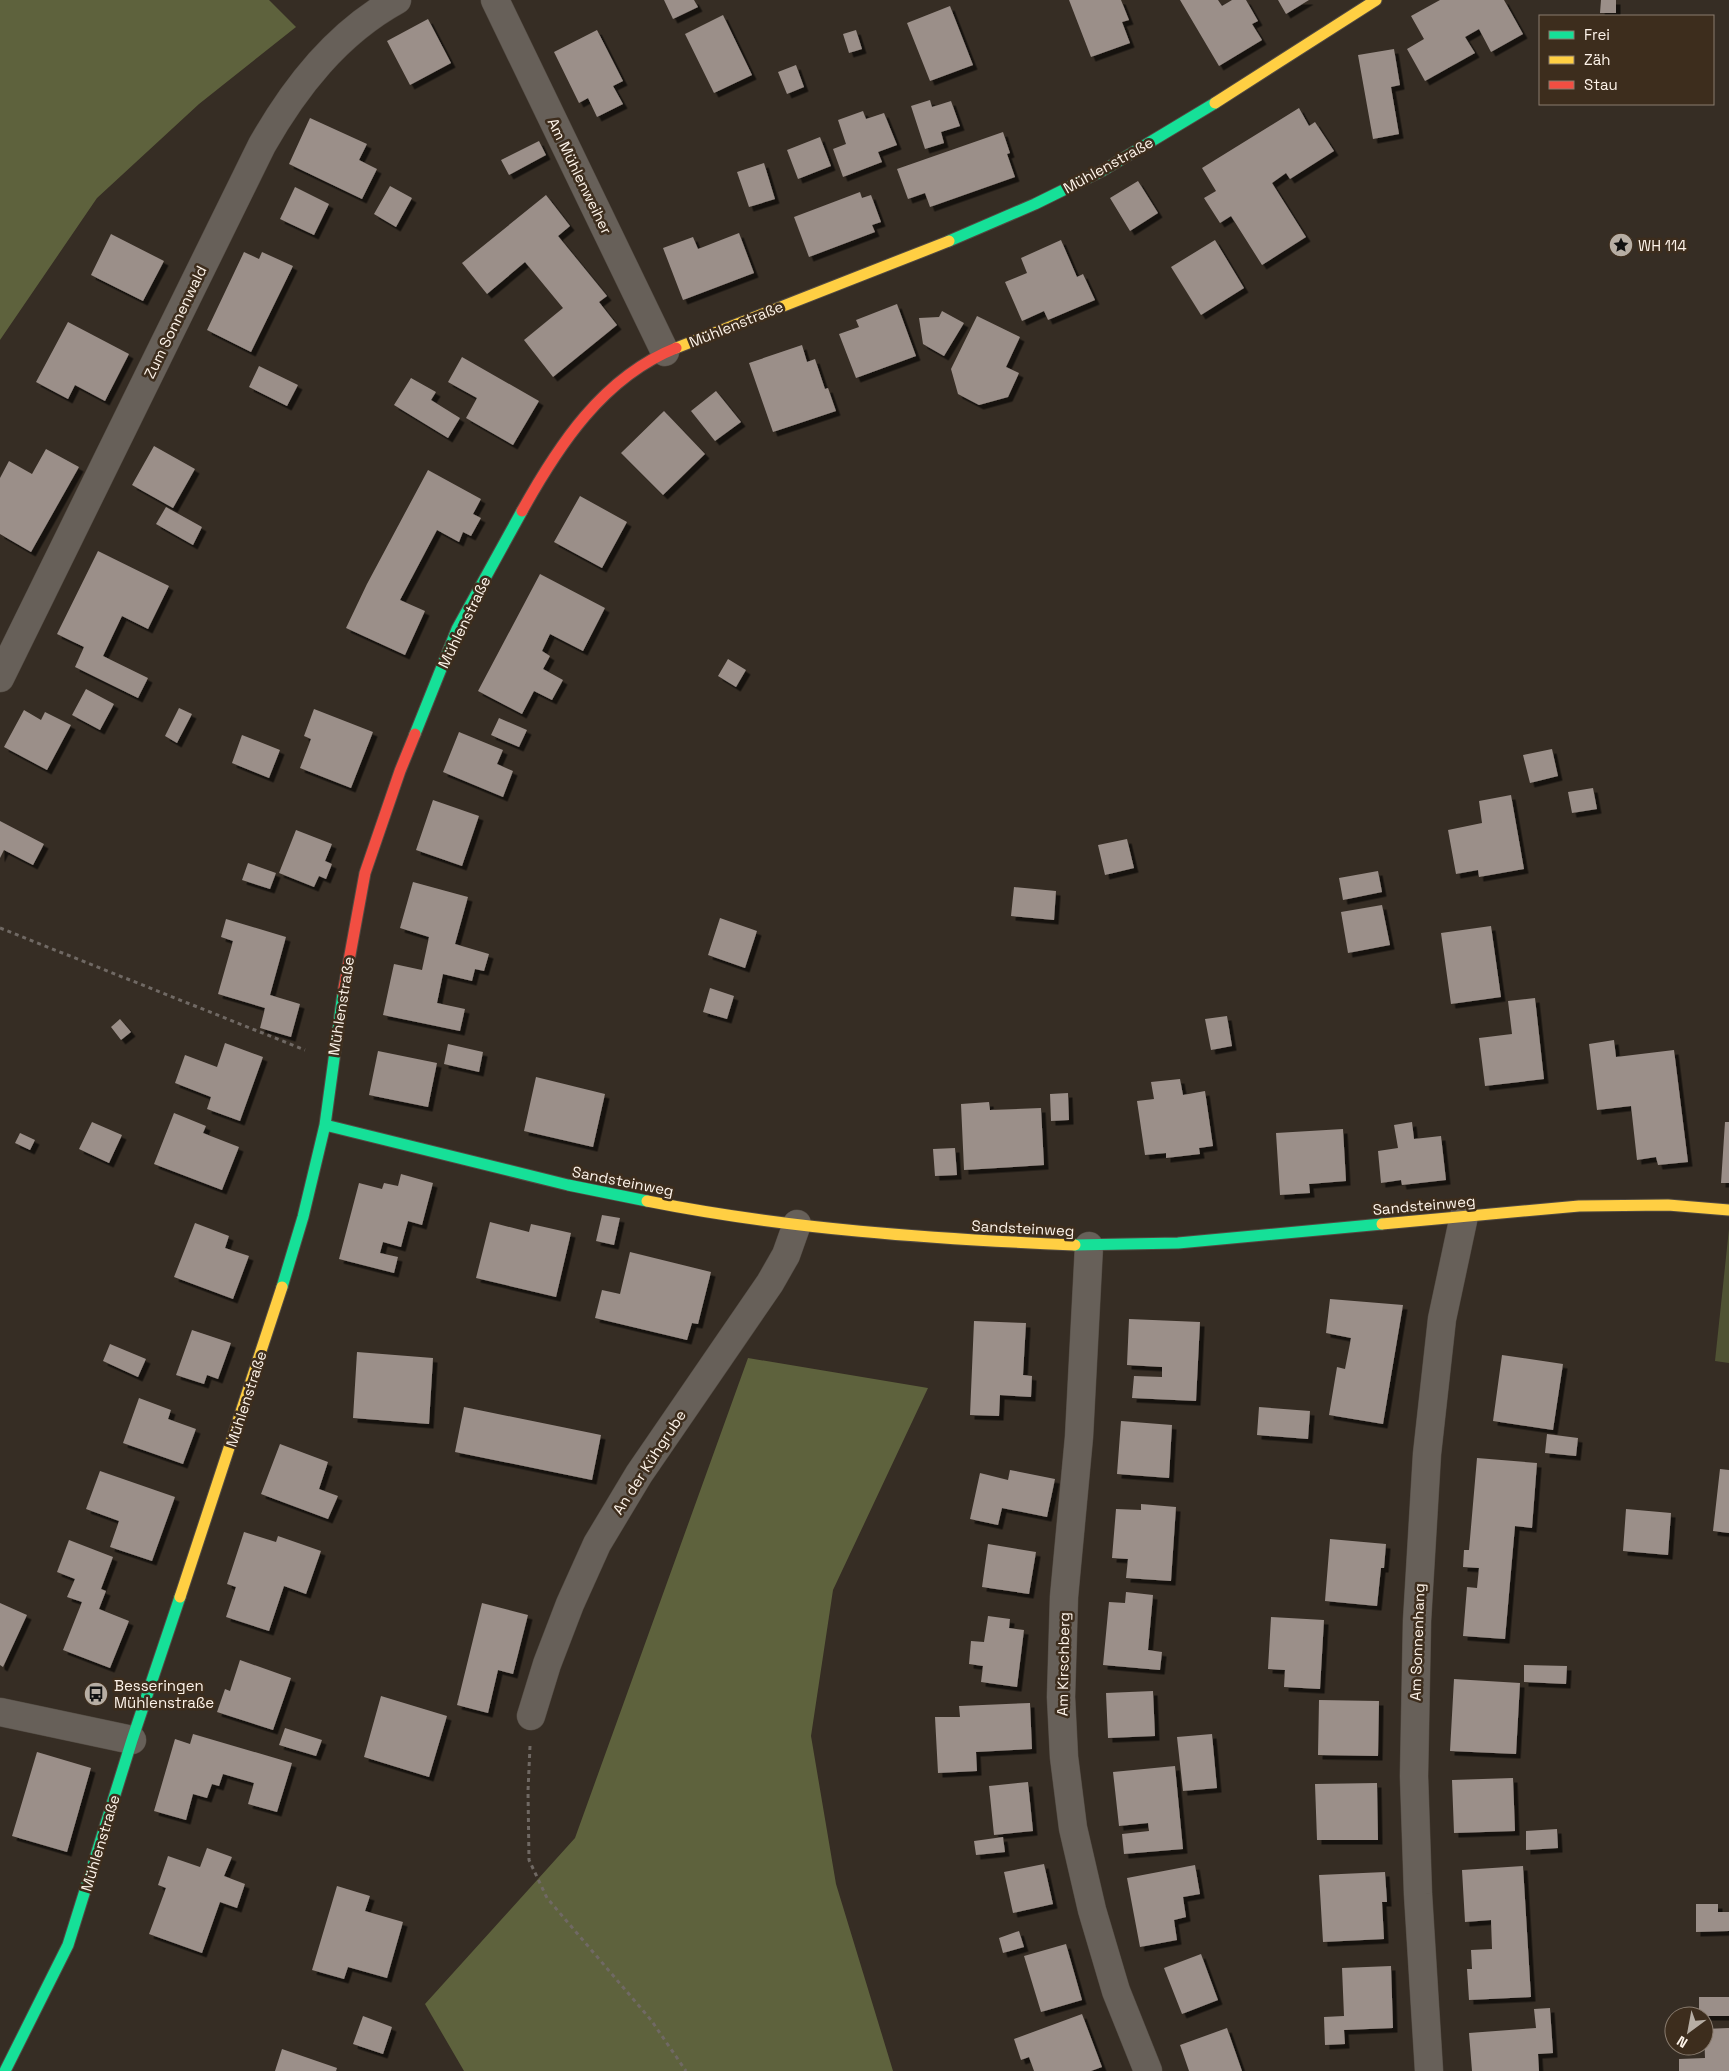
<svg xmlns="http://www.w3.org/2000/svg" width="1729" height="2071" font-family="'Space Grotesk',sans-serif">
<style>
.green{fill:#505334}
.forest{fill:#5e623d}
.building{fill:#9b8f89;filter:url(#shadow)}
.lines{fill:none;stroke-linecap:round;stroke-linejoin:round}
.street-casing{stroke:#524a42;stroke-width:29}
.fast-casing{stroke:#524a42;stroke-width:13}
.slow-casing{stroke:#524a42;stroke-width:13}
.jam-casing{stroke:#524a42;stroke-width:13}
.path{stroke:#706964;stroke-width:3;stroke-dasharray:4 4;stroke-linecap:butt}
.street{stroke:#676059;stroke-width:28}
.fast{stroke:#16e098;stroke-width:11}
.slow{stroke:#ffcf43;stroke-width:11}
.jam{stroke:#f24e42;stroke-width:11}
.labels{text-anchor:middle;dominant-baseline:central;stroke-width:5;stroke-linejoin:round;paint-order:stroke}
.street-label{font-size:15px;fill:#fdf3e9;stroke:#3d2d1d}
.poi-label{font-size:15px;fill:#fdf3e9;stroke:#3d2d1d;text-anchor:start}
</style>
<defs>
<filter id="shadow"><feDropShadow dx="4.5" dy="4.5" stdDeviation="0" flood-color="#0009"/></filter>
</defs>
<rect width="100%" height="100%" fill="#362d24"/>
<path class="green" d="M 1729,1229 L 1729,1363 L 1715,1361 Z"/>
<path class="forest" d="M 0,0 L 269,0 L 296,27 L 199,104 L 97,198 L 0,340 Z
M 748,1358 L 928,1388 L 833,1590 L 811,1736 L 836,1884 L 893,2071 L 464,2071 L 425,2004 L 575,1838 Z"/>
<path class="building" d="M 664,0 L 694,0 L 698,7 L 673,19 Z
M 1069,0 L 1121,0 L 1129,20 L 1122,22 L 1130,43 L 1091,57 Z
M 1180,0 L 1218,0 L 1222,6 L 1232,0 L 1246,0 L 1258,21 L 1252,24 L 1262,40 L 1219,66 Z
M 1278,0 L 1309,0 L 1286,14 Z
M 1440,0 L 1504,0 L 1523,34 L 1491,52 L 1479,29 L 1465,37 L 1475,53 L 1425,81 L 1407,49 L 1424,39 L 1411,16 Z
M 1601,0 L 1616,0 L 1616,13 L 1600,13 Z
M 950,6 L 973,65 L 930,81 L 907,23 Z
M 723,15 L 752,75 L 714,93 L 685,34 Z
M 428,19 L 451,63 L 410,85 L 387,41 Z
M 597,30 L 623,81 L 613,86 L 623,104 L 597,117 L 588,98 L 579,103 L 554,52 Z
M 856,30 L 862,49 L 849,53 L 843,34 Z
M 1394,49 L 1400,85 L 1391,87 L 1399,134 L 1373,139 L 1358,55 Z
M 796,65 L 804,87 L 787,94 L 778,72 Z
M 930,100 L 932,107 L 951,101 L 960,126 L 941,132 L 944,143 L 925,149 L 911,106 Z
M 1299,108 L 1309,126 L 1315,122 L 1334,151 L 1290,179 L 1286,173 L 1272,183 L 1306,237 L 1262,265 L 1231,216 L 1220,223 L 1204,198 L 1216,191 L 1202,168 Z
M 863,111 L 866,119 L 884,113 L 897,145 L 878,152 L 882,162 L 843,177 L 833,149 L 846,144 L 838,120 Z
M 310,118 L 367,144 L 359,160 L 377,169 L 362,199 L 289,164 Z
M 1003,132 L 1010,153 L 1007,154 L 1015,177 L 930,207 L 925,193 L 908,199 L 897,169 Z
M 820,137 L 831,166 L 798,179 L 787,150 Z
M 539,141 L 546,155 L 509,175 L 501,160 Z
M 764,163 L 775,199 L 749,207 L 737,172 Z
M 1138,181 L 1158,213 L 1130,231 L 1110,198 Z
M 390,186 L 412,198 L 396,227 L 374,214 Z
M 295,187 L 329,204 L 314,235 L 280,219 Z
M 860,192 L 862,198 L 871,195 L 881,222 L 872,225 L 875,232 L 809,257 L 794,217 Z
M 546,195 L 570,226 L 558,236 L 607,296 L 599,302 L 617,325 L 553,377 L 524,340 L 563,308 L 525,262 L 487,294 L 462,263 Z
M 739,233 L 754,273 L 683,300 L 663,248 L 693,237 L 698,249 Z
M 111,234 L 164,261 L 143,301 L 91,275 Z
M 1061,240 L 1077,277 L 1083,274 L 1095,300 L 1048,320 L 1044,311 L 1022,321 L 1005,282 L 1027,273 L 1021,258 Z
M 1215,240 L 1244,288 L 1201,315 L 1171,267 Z
M 244,252 L 259,259 L 262,252 L 293,266 L 251,352 L 207,330 Z
M 897,304 L 916,356 L 856,378 L 839,334 L 859,327 L 856,320 Z
M 942,311 L 964,323 L 944,356 L 923,344 L 919,318 L 939,317 Z
M 977,316 L 1020,337 L 1006,367 L 1019,373 L 1008,397 L 979,405 L 958,394 L 951,369 Z
M 68,322 L 129,354 L 105,401 L 75,385 L 68,399 L 36,382 Z
M 802,345 L 807,362 L 815,359 L 825,389 L 828,388 L 836,411 L 773,432 L 749,363 Z
M 462,357 L 539,401 L 513,445 L 466,418 L 477,398 L 448,382 Z
M 259,366 L 298,385 L 287,406 L 249,387 Z
M 411,378 L 436,392 L 431,400 L 460,418 L 448,438 L 394,405 Z
M 716,391 L 741,422 L 715,441 L 691,411 Z
M 664,411 L 705,454 L 663,495 L 621,453 Z
M 154,446 L 195,469 L 173,508 L 132,485 Z
M 46,449 L 79,467 L 31,552 L 0,534 L 0,478 L 9,461 L 32,474 Z
M 428,470 L 481,499 L 473,514 L 481,518 L 471,536 L 463,532 L 459,542 L 437,530 L 400,600 L 425,611 L 405,655 L 346,628 L 367,584 Z
M 580,496 L 627,522 L 602,568 L 554,542 Z
M 166,507 L 202,527 L 193,545 L 156,524 Z
M 98,551 L 169,586 L 148,629 L 122,616 L 103,656 L 148,678 L 138,698 L 75,667 L 84,647 L 57,634 Z
M 540,574 L 605,608 L 583,651 L 550,634 L 542,651 L 550,656 L 543,669 L 563,680 L 552,700 L 534,691 L 522,714 L 478,691 Z
M 728,659 L 746,670 L 736,687 L 718,676 Z
M 86,689 L 114,704 L 100,730 L 72,715 Z
M 179,708 L 192,714 L 177,743 L 165,736 Z
M 314,709 L 373,732 L 351,788 L 300,768 L 311,739 L 304,736 Z
M 24,710 L 41,720 L 45,712 L 71,725 L 47,770 L 4,747 Z
M 499,718 L 527,730 L 519,747 L 491,735 Z
M 459,732 L 503,750 L 497,764 L 513,771 L 503,797 L 443,772 Z
M 242,735 L 280,750 L 269,778 L 232,763 Z
M 1552,749 L 1558,776 L 1530,783 L 1523,755 Z
M 1593,788 L 1597,809 L 1572,813 L 1568,792 Z
M 1511,795 L 1524,869 L 1479,877 L 1478,870 L 1456,874 L 1448,830 L 1482,823 L 1479,801 Z
M 433,800 L 479,816 L 462,866 L 416,850 Z
M 0,821 L 44,844 L 33,865 L 4,850 L 0,858 Z
M 296,830 L 332,844 L 325,861 L 332,864 L 326,879 L 319,876 L 314,887 L 279,873 Z
M 1127,839 L 1134,868 L 1105,875 L 1098,845 Z
M 248,863 L 276,873 L 270,889 L 242,880 Z
M 1378,871 L 1382,892 L 1343,900 L 1339,878 Z
M 413,882 L 468,897 L 455,944 L 489,954 L 484,971 L 475,969 L 472,981 L 443,974 L 437,1003 L 465,1009 L 460,1031 L 383,1015 L 394,964 L 422,970 L 429,937 L 400,928 Z
M 1014,887 L 1056,891 L 1054,920 L 1011,916 Z
M 1382,905 L 1390,945 L 1348,953 L 1341,912 Z
M 720,918 L 757,931 L 745,968 L 708,955 Z
M 226,919 L 286,937 L 270,995 L 300,1004 L 291,1037 L 260,1028 L 265,1008 L 218,994 L 233,941 L 221,937 Z
M 1491,926 L 1501,997 L 1451,1004 L 1441,933 Z
M 710,988 L 734,996 L 727,1019 L 703,1012 Z
M 1535,998 L 1544,1079 L 1485,1086 L 1479,1038 L 1512,1034 L 1508,1001 Z
M 1227,1016 L 1232,1046 L 1211,1050 L 1205,1019 Z
M 120,1019 L 131,1032 L 121,1040 L 111,1027 Z
M 1614,1040 L 1616,1057 L 1674,1050 L 1688,1162 L 1658,1165 L 1656,1157 L 1637,1160 L 1631,1106 L 1597,1110 L 1589,1044 Z
M 225,1043 L 263,1057 L 240,1121 L 207,1109 L 211,1097 L 175,1083 L 185,1055 L 217,1067 Z
M 448,1044 L 483,1052 L 479,1072 L 444,1064 Z
M 378,1051 L 437,1063 L 428,1107 L 369,1095 Z
M 536,1077 L 605,1094 L 593,1147 L 524,1131 Z
M 1180,1079 L 1183,1095 L 1205,1091 L 1213,1146 L 1199,1148 L 1200,1154 L 1166,1158 L 1166,1153 L 1145,1155 L 1137,1101 L 1154,1099 L 1151,1082 Z
M 1068,1093 L 1069,1120 L 1051,1121 L 1050,1094 Z
M 989,1102 L 990,1110 L 1041,1108 L 1044,1165 L 964,1170 L 961,1104 Z
M 174,1113 L 206,1126 L 203,1133 L 239,1147 L 222,1190 L 154,1164 Z
M 92,1122 L 122,1135 L 109,1163 L 79,1149 Z
M 1412,1122 L 1414,1139 L 1441,1136 L 1446,1180 L 1402,1185 L 1401,1180 L 1381,1183 L 1378,1151 L 1398,1148 L 1394,1125 Z
M 1725,1122 L 1729,1122 L 1729,1183 L 1721,1183 Z
M 1343,1129 L 1346,1181 L 1309,1184 L 1310,1193 L 1280,1195 L 1276,1133 Z
M 20,1133 L 35,1140 L 30,1150 L 15,1143 Z
M 955,1148 L 957,1175 L 935,1176 L 933,1149 Z
M 401,1174 L 433,1183 L 422,1225 L 408,1221 L 401,1247 L 383,1242 L 380,1253 L 398,1257 L 394,1273 L 339,1259 L 359,1183 L 382,1189 L 384,1183 L 398,1186 Z
M 602,1215 L 620,1218 L 614,1245 L 596,1241 Z
M 490,1222 L 529,1232 L 531,1224 L 571,1233 L 556,1297 L 476,1278 Z
M 195,1223 L 229,1236 L 225,1248 L 249,1256 L 233,1299 L 174,1277 Z
M 630,1252 L 711,1272 L 698,1324 L 692,1323 L 687,1340 L 595,1318 L 602,1290 L 620,1294 Z
M 1330,1299 L 1403,1305 L 1383,1424 L 1329,1415 L 1337,1367 L 1345,1369 L 1351,1338 L 1326,1333 Z
M 1129,1319 L 1200,1322 L 1196,1401 L 1132,1398 L 1134,1376 L 1162,1377 L 1162,1367 L 1127,1365 Z
M 974,1321 L 1026,1323 L 1023,1375 L 1032,1376 L 1031,1397 L 1000,1395 L 999,1416 L 970,1415 Z
M 192,1330 L 231,1343 L 218,1379 L 207,1375 L 204,1384 L 176,1375 Z
M 110,1344 L 146,1359 L 138,1377 L 103,1361 Z
M 357,1352 L 433,1358 L 429,1424 L 353,1418 Z
M 1502,1355 L 1563,1364 L 1553,1430 L 1493,1421 Z
M 139,1398 L 171,1410 L 168,1419 L 196,1429 L 183,1464 L 123,1443 Z
M 464,1407 L 601,1435 L 592,1480 L 455,1452 Z
M 1259,1407 L 1310,1411 L 1308,1439 L 1257,1435 Z
M 1121,1421 L 1172,1425 L 1169,1478 L 1117,1474 Z
M 1547,1434 L 1578,1438 L 1576,1456 L 1545,1453 Z
M 280,1444 L 328,1462 L 319,1489 L 338,1496 L 328,1519 L 261,1494 Z
M 1477,1458 L 1537,1463 L 1532,1528 L 1515,1526 L 1505,1639 L 1463,1636 L 1467,1587 L 1477,1588 L 1479,1568 L 1463,1567 L 1464,1550 L 1469,1550 Z
M 1720,1469 L 1729,1470 L 1729,1533 L 1713,1531 Z
M 1010,1470 L 1055,1479 L 1047,1517 L 1002,1508 L 998,1525 L 970,1519 L 980,1473 L 1008,1480 Z
M 100,1471 L 175,1497 L 152,1561 L 110,1547 L 119,1521 L 86,1509 Z
M 1141,1504 L 1176,1507 L 1171,1581 L 1126,1578 L 1128,1559 L 1112,1558 L 1116,1509 L 1141,1510 Z
M 1626,1509 L 1671,1513 L 1668,1555 L 1623,1551 Z
M 244,1532 L 276,1542 L 278,1536 L 321,1551 L 306,1594 L 284,1586 L 269,1631 L 226,1617 L 236,1587 L 227,1584 Z
M 1330,1539 L 1386,1544 L 1384,1568 L 1381,1568 L 1377,1606 L 1325,1601 Z
M 69,1540 L 113,1557 L 101,1589 L 106,1591 L 99,1609 L 129,1621 L 110,1668 L 63,1650 L 82,1602 L 67,1597 L 75,1579 L 57,1572 Z
M 988,1544 L 1036,1552 L 1029,1594 L 982,1587 Z
M 1126,1592 L 1153,1595 L 1148,1650 L 1162,1652 L 1160,1670 L 1103,1665 L 1109,1602 L 1125,1603 Z
M 0,1603 L 27,1615 L 3,1667 L 0,1665 Z
M 482,1603 L 528,1615 L 513,1674 L 498,1670 L 488,1713 L 457,1705 Z
M 988,1616 L 1010,1619 L 1009,1628 L 1024,1630 L 1017,1687 L 981,1682 L 983,1666 L 969,1664 L 971,1641 L 984,1642 Z
M 1271,1617 L 1324,1620 L 1320,1689 L 1284,1687 L 1285,1670 L 1268,1669 Z
M 240,1660 L 291,1678 L 273,1730 L 217,1712 L 225,1689 L 230,1691 Z
M 1524,1665 L 1567,1666 L 1566,1684 L 1524,1682 Z
M 1454,1679 L 1520,1683 L 1516,1754 L 1450,1751 Z
M 1153,1691 L 1155,1736 L 1108,1738 L 1106,1693 Z
M 381,1696 L 447,1716 L 429,1777 L 364,1757 Z
M 1319,1700 L 1379,1701 L 1378,1756 L 1318,1755 Z
M 1030,1703 L 1032,1749 L 976,1752 L 977,1771 L 938,1773 L 935,1717 L 960,1717 L 959,1706 Z
M 285,1728 L 322,1740 L 316,1756 L 279,1745 Z
M 193,1734 L 292,1763 L 277,1812 L 248,1804 L 254,1783 L 223,1774 L 219,1786 L 212,1784 L 207,1798 L 193,1794 L 186,1820 L 154,1811 L 175,1739 L 190,1744 Z
M 1212,1734 L 1217,1788 L 1183,1791 L 1177,1737 Z
M 37,1752 L 91,1768 L 67,1852 L 12,1836 Z
M 1175,1766 L 1183,1849 L 1124,1854 L 1122,1834 L 1149,1831 L 1148,1823 L 1119,1826 L 1113,1772 Z
M 1513,1778 L 1515,1831 L 1454,1833 L 1452,1780 Z
M 1028,1782 L 1033,1831 L 994,1835 L 989,1786 Z
M 1377,1783 L 1378,1840 L 1317,1840 L 1315,1784 Z
M 1557,1829 L 1558,1848 L 1526,1850 L 1526,1831 Z
M 1003,1837 L 1005,1852 L 976,1855 L 974,1841 Z
M 207,1848 L 232,1857 L 224,1876 L 245,1884 L 237,1908 L 220,1902 L 202,1953 L 149,1934 L 166,1888 L 158,1885 L 168,1856 L 200,1867 Z
M 1044,1864 L 1053,1904 L 1013,1913 L 1004,1872 Z
M 1195,1865 L 1200,1894 L 1183,1897 L 1186,1917 L 1174,1920 L 1177,1940 L 1140,1947 L 1127,1878 Z
M 1523,1866 L 1531,1997 L 1469,2000 L 1467,1969 L 1472,1969 L 1471,1950 L 1492,1949 L 1491,1920 L 1465,1922 L 1462,1870 Z
M 1385,1872 L 1387,1902 L 1382,1902 L 1384,1939 L 1323,1942 L 1319,1875 Z
M 337,1886 L 370,1896 L 365,1911 L 403,1922 L 387,1978 L 348,1967 L 344,1979 L 312,1970 Z
M 1696,1904 L 1718,1904 L 1718,1912 L 1729,1912 L 1729,1931 L 1696,1932 Z
M 1019,1931 L 1024,1947 L 1003,1953 L 999,1938 Z
M 1066,1944 L 1082,2000 L 1041,2012 L 1024,1956 Z
M 1201,1954 L 1218,2000 L 1182,2014 L 1164,1968 Z
M 1391,1966 L 1393,2028 L 1344,2030 L 1345,2044 L 1325,2045 L 1324,2017 L 1344,2016 L 1342,1968 Z
M 1699,1997 L 1729,1997 L 1729,2016 L 1699,2016 Z
M 1550,2008 L 1553,2053 L 1538,2054 L 1539,2071 L 1472,2071 L 1469,2033 L 1536,2028 L 1534,2009 Z
M 1082,2014 L 1102,2067 L 1091,2071 L 1034,2071 L 1029,2057 L 1021,2060 L 1014,2039 Z
M 363,2016 L 392,2027 L 383,2054 L 353,2044 Z
M 1227,2028 L 1242,2071 L 1189,2071 L 1180,2045 Z
M 1729,2028 L 1729,2071 L 1679,2071 L 1679,2059 L 1705,2058 L 1704,2029 Z
M 282,2049 L 337,2068 L 336,2071 L 275,2071 Z"/>
<g class="lines">
<g class="street-casing">
<path id="street" d="M 495,0 L 665,352
M 0,678 L 262,145 C 295,87 337,33 397,0
M 1089,1246 L 1079,1437 L 1064,1597 L 1061,1697 L 1064,1757 L 1073,1828 L 1092,1910 L 1116,1991 L 1148,2071
M 0,1712 L 132,1740
M 531,1716 L 547,1664 L 570,1604 L 597,1544 L 639,1474 L 770,1283 L 786,1255 L 797,1224
M 1429,2071 L 1418,1894 L 1414,1776 L 1417,1621 L 1427,1454 L 1442,1319 L 1464,1216"/>
</g>
<g class="fast-casing">
<path id="fast" d="M 949,241 L 1035,204 L 1102,171 L 1215,103
M 415,734 L 457,629 L 522,511
M 325,1125 L 568,1185 L 647,1201
M 1075,1245 L 1178,1243 L 1382,1224
M 282,1287 L 303,1217 L 325,1125 L 343,993
M 5,2071 L 68,1945 L 132,1740 L 180,1597"/>
</g>
<g class="slow-casing">
<path id="slow" d="M 1215,103 L 1376,0
M 676,348 L 949,241
M 647,1201 C 787,1229 932,1239 1075,1245
M 1382,1224 L 1579,1206 L 1668,1205 L 1729,1210
M 180,1597 L 282,1287"/>
</g>
<g class="jam-casing">
<path id="jam" d="M 522,511 C 558,446 603,377 676,348
M 343,993 L 365,873 L 400,771 L 415,734"/>
</g>
<path class="path" d="M 0,928 L 305,1050
M 530,1746 L 528,1791 L 529,1860 L 547,1898 L 651,2020 L 686,2071"/>
<use href="#street" class="street"/>
<use href="#fast" class="fast"/>
<use href="#slow" class="slow"/>
<use href="#jam" class="jam"/>
</g>
<defs>
<g id="sight-disc" transform="scale(1.25)"><circle r="9.5" fill="#b7aea4" stroke="#3d2d1d"/><path d="M0-6L1.8-2.2L6-1.7L2.9 1.2L3.7 5.4L0 3.3L-3.7 5.4L-2.9 1.2L-6-1.7L-1.8-2.2Z" fill="#111"/></g>
<g id="bus-disc" transform="scale(1.25)"><circle r="9.5" fill="#b7aea4" stroke="#3d2d1d"/><path d="M-5-6H5V4H4V6H2V4H-2V6H-4V4H-5ZM-3.5-4V0h7V-4ZM-3.5 1.2v1.5H-2V1.2ZM2 1.2v1.5H3.5V1.2Z" fill="#111"/></g>
</defs>
<g fill-rule="evenodd">
<use href="#sight-disc" x="1621" y="245"/>
<use href="#bus-disc" x="96" y="1694"/>
</g>
<g class="labels">
<g class="street-label">
<text transform="translate(1108 165) rotate(-29)">Mühlenstraße</text>
<text transform="translate(580 176) rotate(64)">Am Mühlenweiher</text>
<text transform="translate(175 322) rotate(-64)">Zum Sonnenwald</text>
<text transform="translate(736 324) rotate(-22)">Mühlenstraße</text>
<text transform="translate(464 622) rotate(-64)">Mühlenstraße</text>
<text transform="translate(341 1006) rotate(-81)">Mühlenstraße</text>
<text transform="translate(623 1181) rotate(11)">Sandsteinweg</text>
<text transform="translate(1424 1205) rotate(-5)">Sandsteinweg</text>
<text transform="translate(1023 1228) rotate(3)">Sandsteinweg</text>
<text transform="translate(246 1399) rotate(-72)">Mühlenstraße</text>
<text transform="translate(649 1462) rotate(-57)">An der Kühgrube</text>
<text transform="translate(1417 1642) rotate(-88)">Am Sonnenhang</text>
<text transform="translate(1063 1664) rotate(-89)">Am Kirschberg</text>
<text transform="translate(100 1843) rotate(-73)">Mühlenstraße</text>
</g>
<g class="poi-label">
<text x="1638" y="245">WH 114</text>
<text x="114" y="1685">Besseringen<tspan x="114" dy="17">Mühlenstraße</tspan></text>
</g>
</g>
<rect x="1539" y="15" width="175" height="90" fill="#3d2d1d" stroke="#8a7c6f"/>
<rect x="1549" y="31" width="25" height="8" fill="#16e098" stroke="#8a7c6f"/>
<text x="1584" y="40" font-size="15" fill="#fdf3e9">Frei</text>
<rect x="1549" y="56" width="25" height="8" fill="#ffcf43" stroke="#8a7c6f"/>
<text x="1584" y="65" font-size="15" fill="#fdf3e9">Zäh</text>
<rect x="1549" y="81" width="25" height="8" fill="#f24e42" stroke="#8a7c6f"/>
<text x="1584" y="90" font-size="15" fill="#fdf3e9">Stau</text>
<g transform="translate(1689 2031) rotate(212)"><circle r="24" fill="#3d2d1d" stroke="#8a7c6f"/>
<path d="M0-4L9 19L0 12L-9 19Z" fill="#b7aea4"/>
<text y="-8" font-size="14" font-weight="bold" text-anchor="middle" fill="#fdf3e9">N</text>
</g>
</svg>
